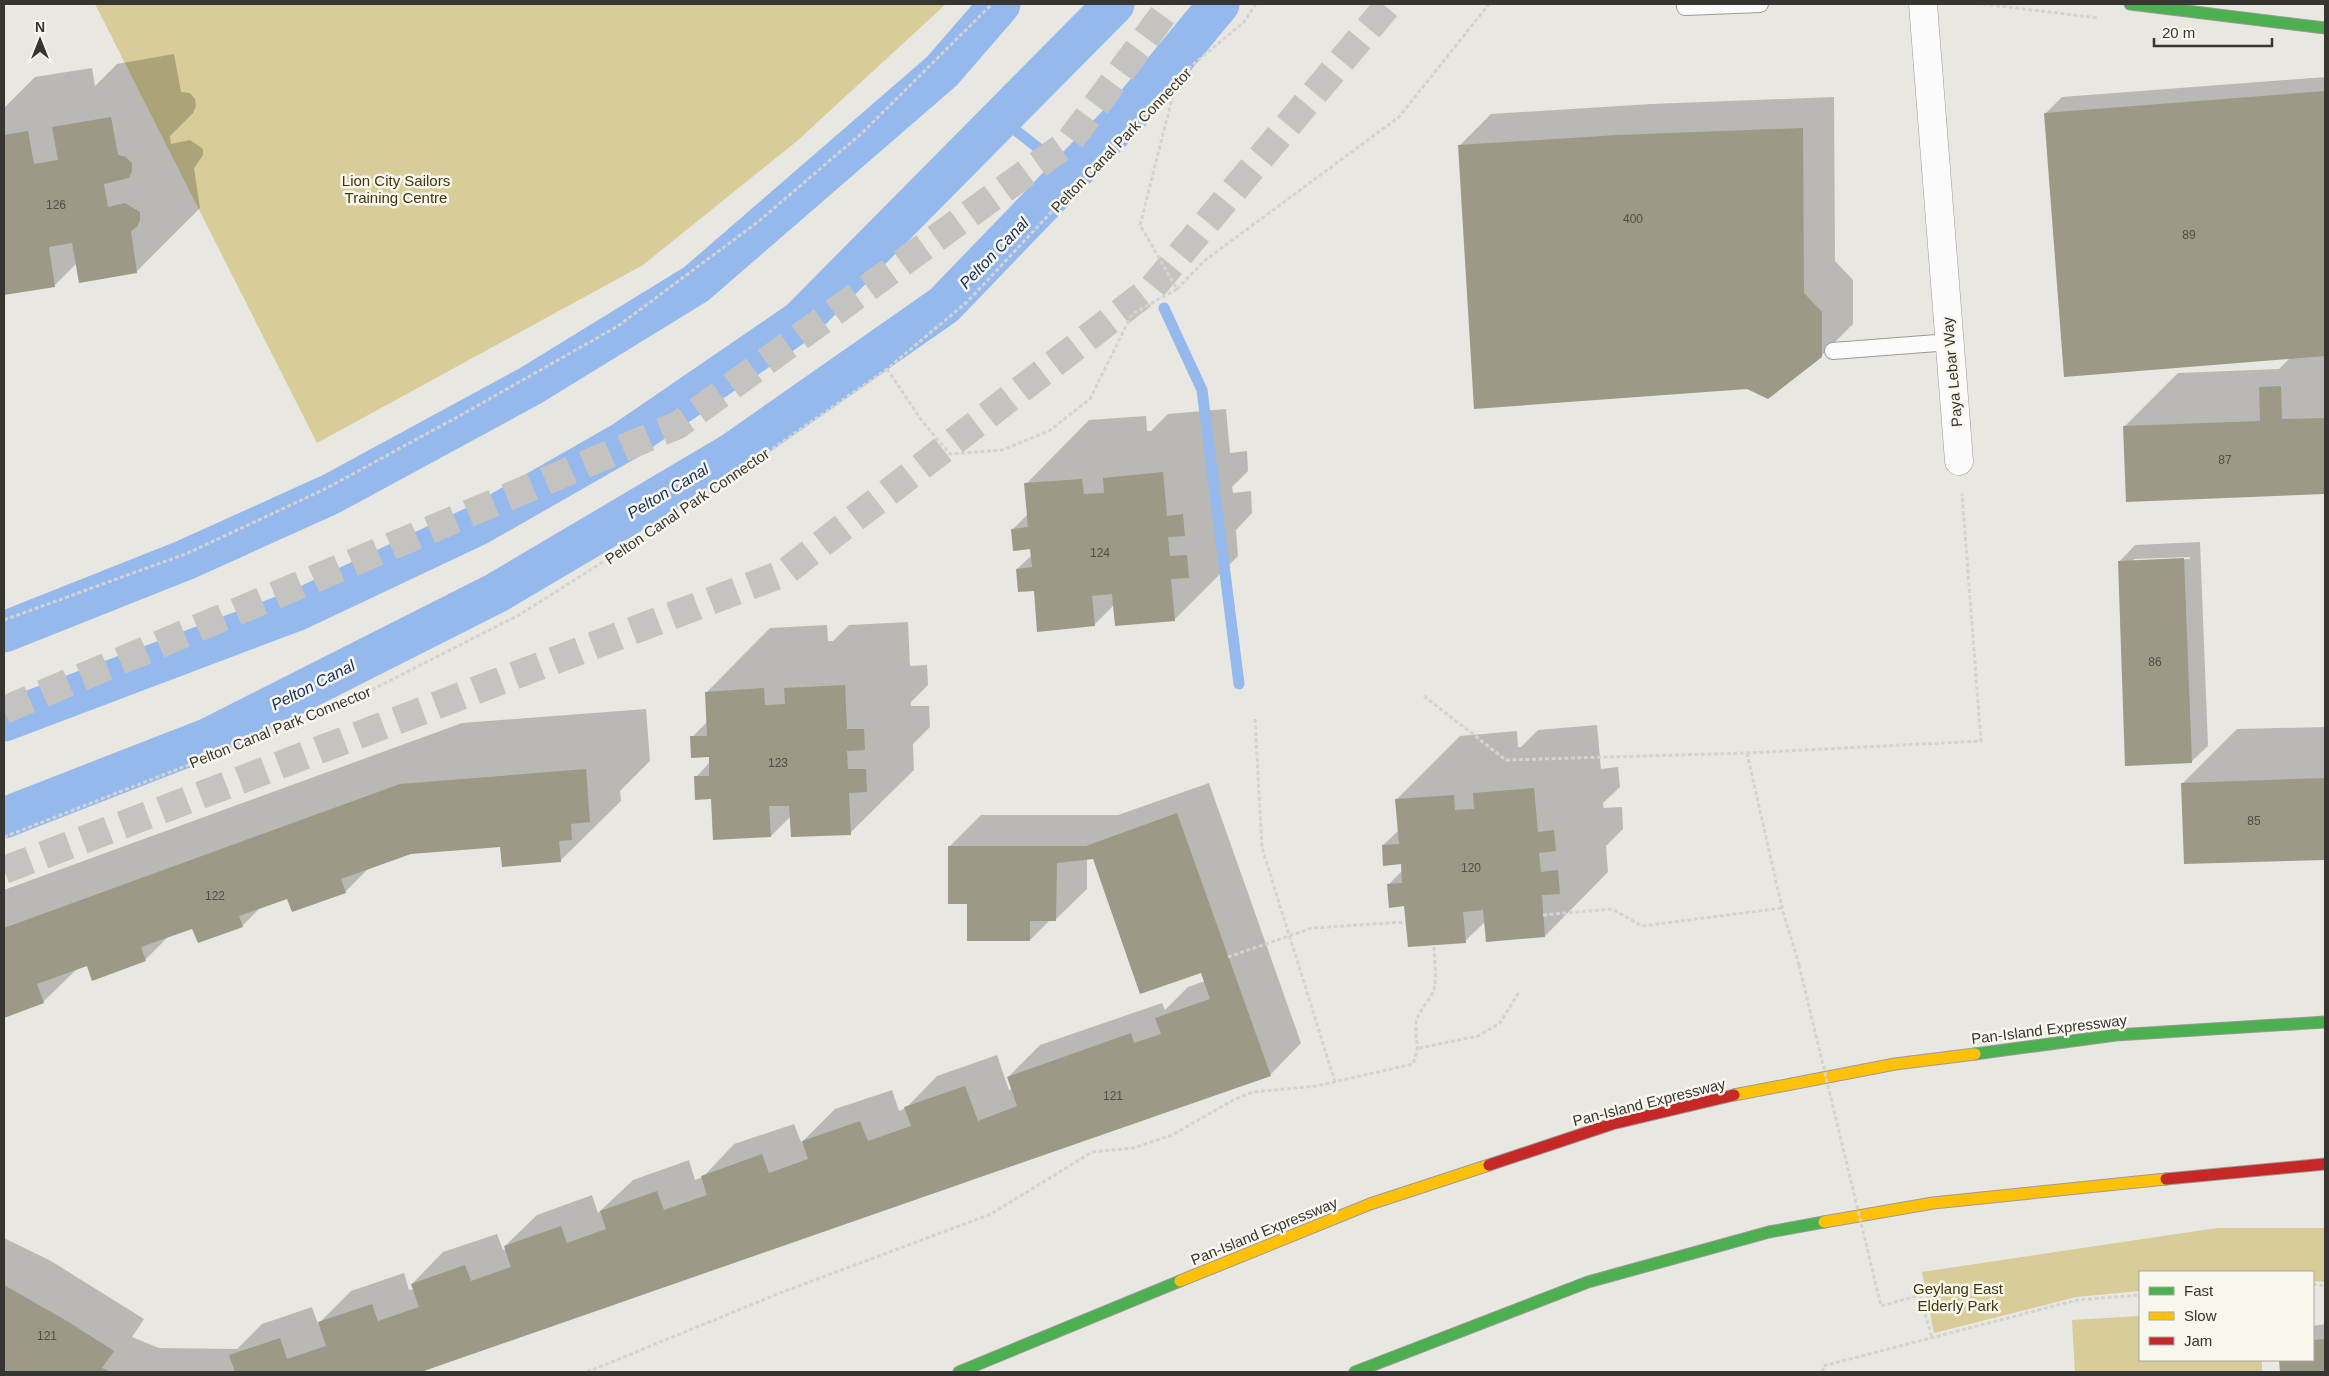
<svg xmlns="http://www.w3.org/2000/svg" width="2329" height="1376" font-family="Arial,sans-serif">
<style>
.green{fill:#d8cc99}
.shadow{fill:#0003;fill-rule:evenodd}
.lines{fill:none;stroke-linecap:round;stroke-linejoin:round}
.stream{stroke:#95b9ec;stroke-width:11}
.canal{stroke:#95b9ec;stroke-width:41}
.building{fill:#9c9987}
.highway-tunnel{stroke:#c4c3bf;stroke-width:28;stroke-dasharray:28 14;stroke-linecap:butt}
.lane-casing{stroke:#9c9b97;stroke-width:18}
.street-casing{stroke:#9c9b97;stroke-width:29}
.fast-casing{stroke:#9c9b97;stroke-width:13}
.slow-casing{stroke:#9c9b97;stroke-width:13}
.jam-casing{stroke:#9c9b97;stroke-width:13}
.path{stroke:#d3d3d1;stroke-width:3;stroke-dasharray:4 2.5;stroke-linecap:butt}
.lane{stroke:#fcfbfb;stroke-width:16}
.street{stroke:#fcfbfb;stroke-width:28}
.fast{stroke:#4caf50;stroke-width:11}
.slow{stroke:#ffc107;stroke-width:11}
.jam{stroke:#c62828;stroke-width:11}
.path-bridge{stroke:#d3d3d1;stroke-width:3;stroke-dasharray:4 2.5;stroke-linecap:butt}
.labels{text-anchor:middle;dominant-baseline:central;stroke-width:5;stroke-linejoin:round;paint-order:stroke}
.number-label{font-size:12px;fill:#504e47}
.street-label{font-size:15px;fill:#363532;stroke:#f8f6ed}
.park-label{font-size:15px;fill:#40370b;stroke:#f8f6ed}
.water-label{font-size:16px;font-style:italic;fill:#0f305f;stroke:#f8f6ed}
</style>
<rect width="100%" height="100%" fill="#e8e7e2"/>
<path class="green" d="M 95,4 L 946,4 L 797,141 L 643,265 L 317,443 Z
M 2217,1228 L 2325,1228 L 2325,1282 L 2313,1281 L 2313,1272 L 2140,1272 L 2140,1291 L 2076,1297 L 1934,1333 L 1922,1272 Z
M 2140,1316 L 2140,1360 L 2262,1360 L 2262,1372 L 2075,1372 L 2072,1320 Z"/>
<path class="shadow" d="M 174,54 L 181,92 L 190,93 L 195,99 L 196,106 L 193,113 L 170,136 L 171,144 L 190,140 L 203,149 L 203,155 L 194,168 L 200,208 L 136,272 L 77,263 L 54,286 L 4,294 L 4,108 L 35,77 L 92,68 L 95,86 L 117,64 Z
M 2325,77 L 2325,492 L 2127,501 L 2124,427 L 2178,373 L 2279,369 L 2290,358 L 2045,114 L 2062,97 Z
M 1834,97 L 1835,261 L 1853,280 L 1853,324 L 1821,356 L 1459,146 L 1491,114 L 1651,104 Z
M 1226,409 L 1230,453 L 1247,451 L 1248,471 L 1232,487 L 1233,493 L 1251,491 L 1252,513 L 1236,530 L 1238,556 L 1174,620 L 1114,605 L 1094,625 L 1035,589 L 1017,569 L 1032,555 L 1031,547 L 1012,530 L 1028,514 L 1026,484 L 1089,420 L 1146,416 L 1147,431 L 1151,431 L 1168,414 Z
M 2200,542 L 2208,746 L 2191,762 L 2119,562 L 2135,545 ZM 2190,557 L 2190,559 L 2134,562 L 2134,559 Z
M 908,622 L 910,666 L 927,665 L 928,685 L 911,702 L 911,706 L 929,706 L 930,727 L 913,744 L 914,770 L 850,833 L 791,816 L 771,836 L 712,798 L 696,777 L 710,762 L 710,756 L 692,737 L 708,721 L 707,692 L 770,628 L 827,625 L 828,641 L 833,641 L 849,625 Z
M 646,709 L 650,761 L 620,791 L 621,801 L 560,861 L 501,846 L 411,853 L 369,868 L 345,892 L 288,897 L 261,907 L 242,926 L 193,928 L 169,936 L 145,960 L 88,964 L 78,968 L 43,1002 L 4,1017 L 4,890 L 462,723 Z
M 1597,725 L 1601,769 L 1618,767 L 1620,787 L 1603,803 L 1604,808 L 1622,807 L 1623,829 L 1606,846 L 1608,872 L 1545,936 L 1486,921 L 1465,941 L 1405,905 L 1388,885 L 1402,871 L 1402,863 L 1383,845 L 1399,830 L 1396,800 L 1460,736 L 1517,731 L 1518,747 L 1521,747 L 1538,730 Z
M 2325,727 L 2325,859 L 2185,863 L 2183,783 L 2237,729 Z
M 1209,783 L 1301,1043 L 1270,1075 L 417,1372 L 4,1372 L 4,1238 L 51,1261 L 144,1319 L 132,1337 L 159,1348 L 237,1349 L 262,1324 L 312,1307 L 318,1324 L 351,1291 L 404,1273 L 409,1290 L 414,1289 L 412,1284 L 443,1252 L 497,1234 L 503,1250 L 506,1249 L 505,1246 L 537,1215 L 592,1195 L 598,1213 L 633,1180 L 689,1160 L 695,1180 L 703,1177 L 734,1144 L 794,1124 L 801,1142 L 802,1142 L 835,1109 L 892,1090 L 899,1111 L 906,1108 L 937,1076 L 997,1055 L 1009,1090 L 1012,1089 L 1008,1077 L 1040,1045 L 1162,1003 L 1165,1010 L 1188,987 L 1205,981 L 1202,971 L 1094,858 L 1087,859 L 1087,889 L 1055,920 L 1050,920 L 1030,940 L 968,903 L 950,846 L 981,815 L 1118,815 Z
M 2325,1324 L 2325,1372 L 2281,1372 L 2281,1360 L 2313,1360 L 2313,1326 Z"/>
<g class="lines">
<path class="stream" d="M 1000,118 L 1071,174
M 1164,308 L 1202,390 L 1239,684"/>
<path class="canal" d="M 4,632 L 185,560 L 331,494 L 530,386 L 696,284 L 942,71 L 1000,4
M 4,721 L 298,610 L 478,525 L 625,441 L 800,321 L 1114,4
M 4,818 L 209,738 L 496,593 L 731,454 L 944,305 L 1129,113 L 1219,4"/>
</g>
<path class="building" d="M 2325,91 L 2325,356 L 2064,377 L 2044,113 Z
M 111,117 L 118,155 L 126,157 L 132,163 L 132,171 L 129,178 L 104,184 L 108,207 L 125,203 L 140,212 L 140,220 L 137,227 L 131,231 L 137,273 L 79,283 L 72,243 L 49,247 L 55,287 L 4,295 L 4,135 L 28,131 L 34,164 L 58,160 L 52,127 Z
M 1803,128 L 1804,293 L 1822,312 L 1822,357 L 1768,399 L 1747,389 L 1474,409 L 1458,145 L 1618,135 Z
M 2281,386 L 2282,419 L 2325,418 L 2325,494 L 2126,502 L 2123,426 L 2260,421 L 2259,387 Z
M 1163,472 L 1167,516 L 1183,514 L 1185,536 L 1168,537 L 1170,556 L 1187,555 L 1189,578 L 1171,579 L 1175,621 L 1115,626 L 1112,594 L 1092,596 L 1095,626 L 1037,632 L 1034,591 L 1018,592 L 1016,569 L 1032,567 L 1030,549 L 1013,551 L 1011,529 L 1028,527 L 1024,483 L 1082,479 L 1084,494 L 1104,493 L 1103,478 Z
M 2184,558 L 2192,763 L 2125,766 L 2118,561 Z
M 845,685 L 847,729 L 864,729 L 865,750 L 847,751 L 848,769 L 866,769 L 867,792 L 849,793 L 851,835 L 791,837 L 789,806 L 769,806 L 771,837 L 713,840 L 711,799 L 695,800 L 694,776 L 709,776 L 709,757 L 691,758 L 690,736 L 707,736 L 705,692 L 764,688 L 765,705 L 785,704 L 784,688 Z
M 586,769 L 590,822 L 571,824 L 572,840 L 559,841 L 561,862 L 502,867 L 500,847 L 411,854 L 341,879 L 346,893 L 292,912 L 287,899 L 239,916 L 243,927 L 198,943 L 192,929 L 141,947 L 146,961 L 92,981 L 87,966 L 37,984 L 44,1003 L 4,1018 L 4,928 L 400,784 Z
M 2325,778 L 2325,860 L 2184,864 L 2181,783 Z
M 1534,788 L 1538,832 L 1554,830 L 1556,851 L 1539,853 L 1541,872 L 1558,870 L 1560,894 L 1542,895 L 1545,937 L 1486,942 L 1483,910 L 1463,912 L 1466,943 L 1408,947 L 1404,906 L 1389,908 L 1387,884 L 1402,883 L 1401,864 L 1383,866 L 1382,845 L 1399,844 L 1395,799 L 1454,795 L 1455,810 L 1474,809 L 1473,793 Z
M 1177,813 L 1271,1076 L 421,1372 L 235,1372 L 229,1355 L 280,1338 L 287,1359 L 326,1346 L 318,1322 L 372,1304 L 378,1321 L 419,1307 L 411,1284 L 465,1265 L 471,1281 L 511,1267 L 504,1246 L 561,1226 L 567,1243 L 606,1229 L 600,1211 L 657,1191 L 664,1210 L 707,1195 L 701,1176 L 762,1154 L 769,1173 L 808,1159 L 802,1141 L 860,1121 L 868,1141 L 911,1126 L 904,1107 L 965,1086 L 978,1121 L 1017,1106 L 1007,1077 L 1131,1033 L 1134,1043 L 1161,1034 L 1155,1018 L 1210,999 L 1201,973 L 1140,994 L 1093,859 L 1057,863 L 1056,921 L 1030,921 L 1030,941 L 967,941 L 967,904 L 948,904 L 948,846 L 1086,846 Z
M 4,1285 L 67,1321 L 114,1351 L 102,1368 L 111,1372 L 4,1372 Z
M 2325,1339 L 2325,1372 L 2280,1372 L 2279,1360 L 2313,1360 L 2313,1340 Z"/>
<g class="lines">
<path class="highway-tunnel" d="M 4,710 L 678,425 L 1069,142 L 1171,4
M 4,870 L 784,573 L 1153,287 L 1389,4"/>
<g class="lane-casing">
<path id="lane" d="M 1685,4 L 1685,7 L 1760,4
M 1833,351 L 1950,342"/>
</g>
<g class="street-casing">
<path id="street" d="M 1923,4 L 1959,461"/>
</g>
<g class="fast-casing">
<path id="fast" d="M 2130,4 L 2325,28
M 1975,1054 L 2116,1035 L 2325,1022
M 959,1372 L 1180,1281
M 1355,1372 L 1588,1282 L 1769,1232 L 1824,1222"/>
</g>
<g class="slow-casing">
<path id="slow" d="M 1734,1095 L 1895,1064 L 1975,1054
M 1824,1222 L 1933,1203 L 2166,1179
M 1180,1281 L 1370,1204 L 1489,1165"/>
</g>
<g class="jam-casing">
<path id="jam" d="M 1489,1165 L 1612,1124 L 1734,1095
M 2166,1179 L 2325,1164"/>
</g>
<path class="path" d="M 1983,4 L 2099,18
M 1177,289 L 1204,261 L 1399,117 L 1489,4
M 887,369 L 922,421 L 950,454 L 1002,450 L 1049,431 L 1090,399 L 1132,314 L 1177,289 L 1140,225 L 1177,79
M 4,620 L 188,553 L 327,488 L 461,415 L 618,326 L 759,221 L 862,133 L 992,4
M 1424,696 L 1506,760 L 1747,753 L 1981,741 L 1962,494
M 1255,719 L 1262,848 L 1335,1082
M 1747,753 L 1782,908 L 1799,965
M 4,837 L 342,705 L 519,615 L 679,514 L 887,369 L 967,302 L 1177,78 L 1244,22 L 1256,4
M 1543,915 L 1612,909 L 1642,926 L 1782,908
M 1228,957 L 1312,928 L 1405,922
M 1419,1048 L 1478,1036 L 1500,1023 L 1519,992
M 2313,1284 L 2325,1286
M 1920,1295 L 1932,1338
M 587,1372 L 780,1293 L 991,1214 L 1092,1152 L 1133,1148 L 1172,1135 L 1235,1099 L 1253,1092 L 1316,1086 L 1413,1064 C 1421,1043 1415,1045 1416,1026 C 1416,1013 1428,1003 1433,992 C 1438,978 1434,960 1434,945
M 1823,1372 L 1823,1366 L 2077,1300 L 2140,1295"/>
<use href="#lane" class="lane"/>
<use href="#street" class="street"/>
<use href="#fast" class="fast"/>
<use href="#slow" class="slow"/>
<use href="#jam" class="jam"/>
<path class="path-bridge" d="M 1799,965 L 1881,1306 L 1920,1295"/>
</g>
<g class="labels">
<g class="number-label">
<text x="56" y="205">126</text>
<text x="1633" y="219">400</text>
<text x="2189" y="235">89</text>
<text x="2225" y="460">87</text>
<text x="1100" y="553">124</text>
<text x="2155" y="662">86</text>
<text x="778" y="763">123</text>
<text x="2254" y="821">85</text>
<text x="1471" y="868">120</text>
<text x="215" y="896">122</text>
<text x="1113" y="1096">121</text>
<text x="47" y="1336">121</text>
</g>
<g class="street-label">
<text transform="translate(1121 140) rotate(-46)">Pelton Canal Park Connector</text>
<text transform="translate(1952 372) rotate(-95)">Paya Lebar Way</text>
<text transform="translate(687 506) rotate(-34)">Pelton Canal Park Connector</text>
<text transform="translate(280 727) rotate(-22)">Pelton Canal Park Connector</text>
<text transform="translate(2049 1029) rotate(-7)">Pan-Island Expressway</text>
<text transform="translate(1649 1102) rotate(-14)">Pan-Island Expressway</text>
<text transform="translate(1264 1231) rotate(-22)">Pan-Island Expressway</text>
</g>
<g class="park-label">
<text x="396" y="180">Lion City Sailors<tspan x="396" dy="17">Training Centre</tspan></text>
<text x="1958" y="1288">Geylang East<tspan x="1958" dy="17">Elderly Park</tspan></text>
</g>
<g class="water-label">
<text transform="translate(994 253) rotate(-46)">Pelton Canal</text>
<text transform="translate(668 491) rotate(-31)">Pelton Canal</text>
<text transform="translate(313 685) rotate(-27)">Pelton Canal</text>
</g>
</g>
<rect width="2329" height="1376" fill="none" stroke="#363532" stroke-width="10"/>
<rect x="2139" y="1271" width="175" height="90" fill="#f8f6ed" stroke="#aaa9a2"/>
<rect x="2149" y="1287" width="25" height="8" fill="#4caf50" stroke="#aaa9a2"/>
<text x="2184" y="1296" font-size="15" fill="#363532">Fast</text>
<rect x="2149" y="1312" width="25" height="8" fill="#ffc107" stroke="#aaa9a2"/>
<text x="2184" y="1321" font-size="15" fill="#363532">Slow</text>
<rect x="2149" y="1337" width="25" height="8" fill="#c62828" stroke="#aaa9a2"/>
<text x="2184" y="1346" font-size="15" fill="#363532">Jam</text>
<g transform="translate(40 40)" stroke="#f8f6ed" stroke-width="4" paint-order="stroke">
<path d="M0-4L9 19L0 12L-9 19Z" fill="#363532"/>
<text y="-8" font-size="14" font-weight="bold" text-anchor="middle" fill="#363532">N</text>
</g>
<path d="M2154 38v8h118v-8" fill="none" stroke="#363532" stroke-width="2.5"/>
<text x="2162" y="38" font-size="15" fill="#363532" stroke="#f8f6ed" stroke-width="4" paint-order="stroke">20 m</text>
</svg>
